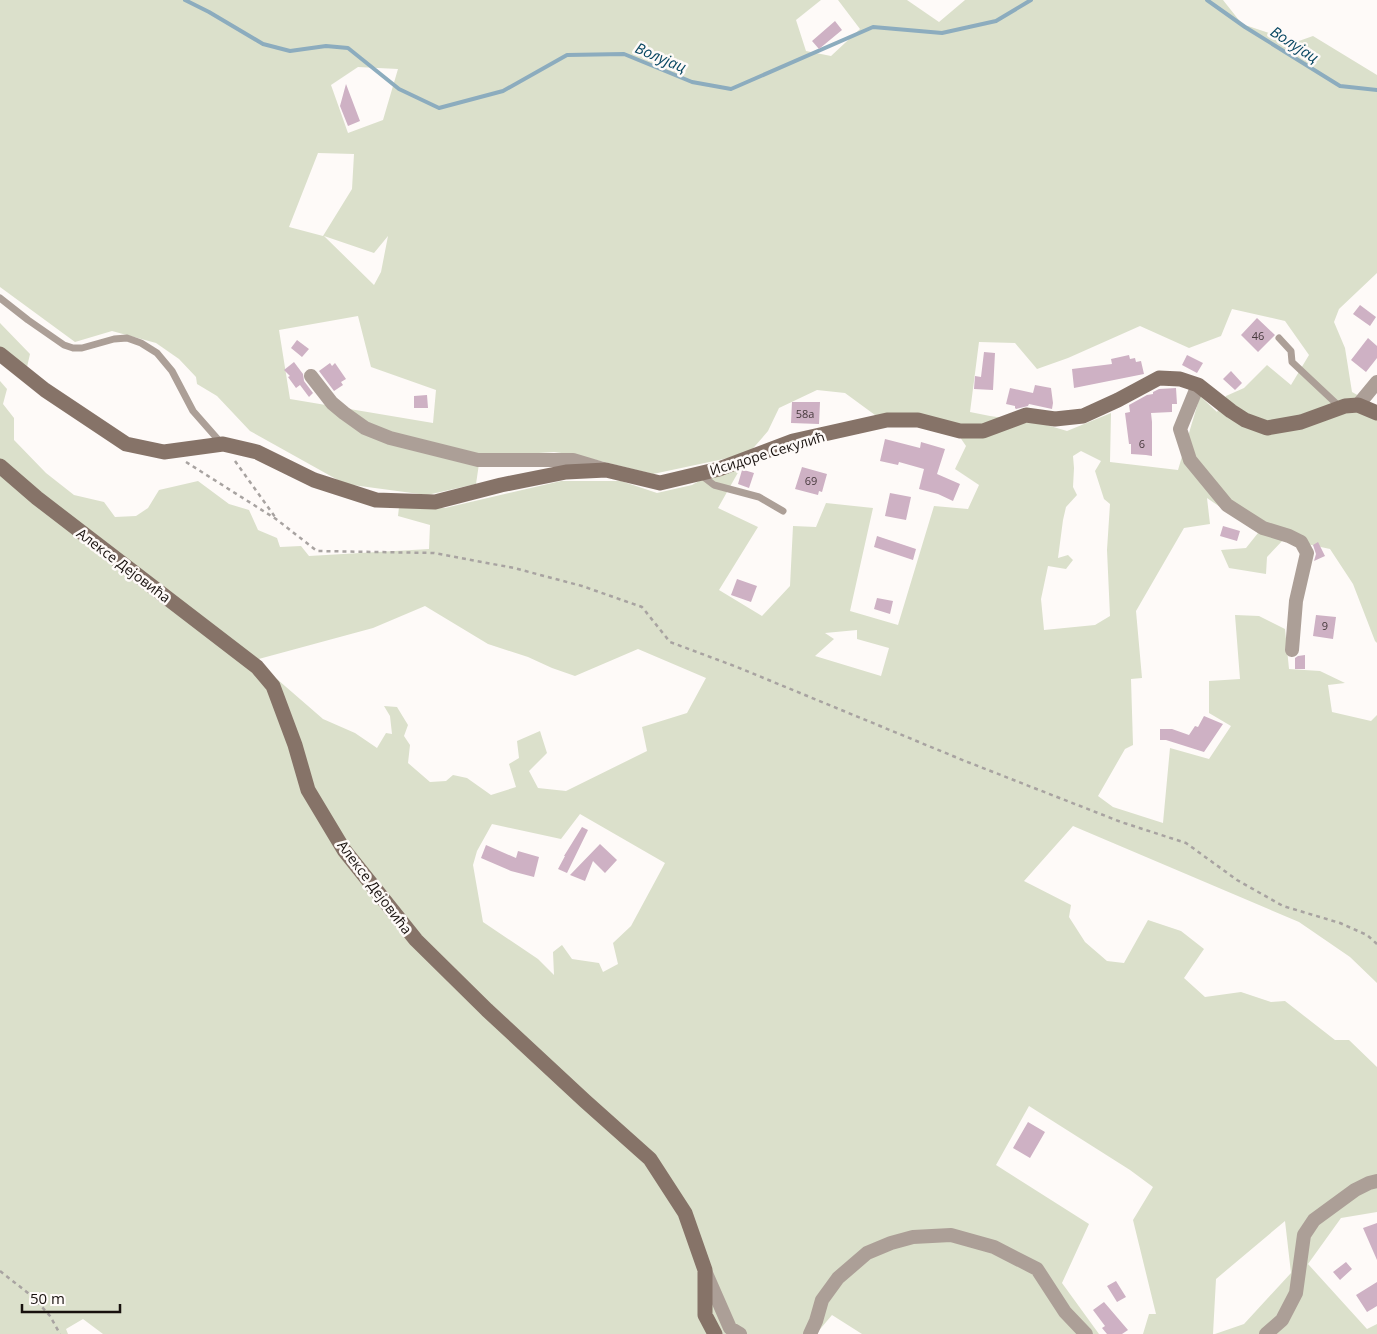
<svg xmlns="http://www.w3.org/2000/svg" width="1377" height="1334" font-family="'Open Sans',sans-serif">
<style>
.green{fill:#dbe0cb;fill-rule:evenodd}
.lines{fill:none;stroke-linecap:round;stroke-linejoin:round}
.stream{stroke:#8cacbe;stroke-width:4}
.building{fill:#ceb1c4}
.path{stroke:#a8a3a1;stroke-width:2.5;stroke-dasharray:4 4;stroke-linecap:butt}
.lane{stroke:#ac9f97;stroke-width:7}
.street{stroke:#ac9f97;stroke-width:14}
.secondary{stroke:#867368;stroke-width:15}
.labels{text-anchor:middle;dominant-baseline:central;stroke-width:5;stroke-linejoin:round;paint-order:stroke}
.number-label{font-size:11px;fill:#46393c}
.street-label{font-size:14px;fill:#18110e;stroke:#fefaf8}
.water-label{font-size:15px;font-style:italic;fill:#084762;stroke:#fefaf8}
</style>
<rect width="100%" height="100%" fill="#fefaf8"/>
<path class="green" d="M 0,0 L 821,0 L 796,20 L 806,51 L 831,56 L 860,29 L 838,0 L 907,0 L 939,22 L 965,0 L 1223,0 L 1242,24 L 1296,42 L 1313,36 L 1377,75 L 1377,273 L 1339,309 L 1334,322 L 1345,348 L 1352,392 L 1377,406 L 1377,643 L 1375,641 L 1353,584 L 1330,549 L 1284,539 L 1267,557 L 1266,574 L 1229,568 L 1221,550 L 1246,548 L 1258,533 L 1207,498 L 1210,524 L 1184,528 L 1136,611 L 1142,678 L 1131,679 L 1133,745 L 1125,749 L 1098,796 L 1113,807 L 1163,823 L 1170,748 L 1209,759 L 1231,726 L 1209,713 L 1209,681 L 1240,679 L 1235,615 L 1259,616 L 1285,629 L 1289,669 L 1320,671 L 1345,683 L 1328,685 L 1332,712 L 1371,721 L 1377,715 L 1377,983 L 1350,957 L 1299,922 L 1073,826 L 1024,881 L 1071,905 L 1069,917 L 1085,942 L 1107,961 L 1124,963 L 1148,920 L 1181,931 L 1204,949 L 1184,978 L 1205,997 L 1241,992 L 1271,1002 L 1285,1001 L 1335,1040 L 1349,1040 L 1377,1067 L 1377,1212 L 1341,1218 L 1308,1264 L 1367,1329 L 1377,1324 L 1377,1334 L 1215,1334 L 1244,1324 L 1291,1273 L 1285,1221 L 1216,1279 L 1213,1334 L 1143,1334 L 1149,1314 L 1156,1314 L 1133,1220 L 1153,1187 L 1130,1170 L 1029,1106 L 996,1165 L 1089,1224 L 1062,1283 L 1099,1334 L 862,1334 L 832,1315 L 816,1334 L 103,1334 L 83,1319 L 66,1329 L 68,1334 L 0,1334 L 0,376 L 0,381 L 7,389 L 3,404 L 14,418 L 14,440 L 46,473 L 74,495 L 104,502 L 115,517 L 136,516 L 148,508 L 159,490 L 198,481 L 229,504 L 249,510 L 258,530 L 277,538 L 280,547 L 301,546 L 309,556 L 429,549 L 430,525 L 398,516 L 399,507 L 428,506 L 445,508 L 561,481 L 621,481 L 657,493 L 692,485 L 747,454 L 653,474 L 576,455 L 554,452 L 480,457 L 476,484 L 427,495 L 345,484 L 250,431 L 217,396 L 197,384 L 196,377 L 179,359 L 156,343 L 112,331 L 75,342 L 0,287 ZM 358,67 L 398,69 L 383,120 L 348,133 L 331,85 ZM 318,153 L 354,154 L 352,189 L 323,236 L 289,227 ZM 324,236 L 374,253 L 388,236 L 381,272 L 374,285 ZM 1232,309 L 1285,321 L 1309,355 L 1291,385 L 1267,365 L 1244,388 L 1226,396 L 1217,412 L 1200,396 L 1178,470 L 1110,462 L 1111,413 L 1067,431 L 1040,423 L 990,416 L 970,412 L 979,342 L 1015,343 L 1037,369 L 1068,358 L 1140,326 L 1189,348 L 1221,336 ZM 358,316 L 371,367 L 436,390 L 433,423 L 290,399 L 279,330 ZM 817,390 L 845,393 L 875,415 L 951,424 L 966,446 L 955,469 L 979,485 L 968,509 L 934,506 L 898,625 L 850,611 L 873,508 L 826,503 L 816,527 L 793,526 L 790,586 L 762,616 L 719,590 L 758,527 L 718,508 L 749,453 L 768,431 L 779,408 ZM 1081,451 L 1101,461 L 1095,471 L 1104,499 L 1110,504 L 1107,550 L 1110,616 L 1095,625 L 1044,630 L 1041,599 L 1048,566 L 1066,569 L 1073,560 L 1068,555 L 1058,558 L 1063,520 L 1066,507 L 1077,495 L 1073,487 L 1074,468 L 1073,456 ZM 425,606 L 488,644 L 528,657 L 552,668 L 575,676 L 638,649 L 706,678 L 687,713 L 642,727 L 647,751 L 566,791 L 538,788 L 529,771 L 547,753 L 540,731 L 517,741 L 519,758 L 509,764 L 516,787 L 491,795 L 467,778 L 453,775 L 446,781 L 430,782 L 408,763 L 410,745 L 404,736 L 408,725 L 397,707 L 384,706 L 390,716 L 392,734 L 386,733 L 377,748 L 355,733 L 323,719 L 255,660 L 373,628 ZM 857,630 L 857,639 L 889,648 L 881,676 L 815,656 L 834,639 L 825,633 ZM 580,814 L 665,863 L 631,926 L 613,943 L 618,964 L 603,972 L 599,963 L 572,959 L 562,945 L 553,952 L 554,975 L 538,959 L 483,922 L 473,865 L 477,851 L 492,824 L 561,839 Z
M 0,323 L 30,354 L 27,367 L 0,351 Z"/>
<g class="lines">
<path class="stream" d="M 185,0 L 209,12 L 263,44 L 290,51 L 326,46 L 348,48 L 399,89 L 439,108 L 503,91 L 567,55 L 624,54 L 692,82 L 731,89 L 873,27 L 942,33 L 996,21 L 1031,0
M 1207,0 L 1245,27 L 1340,86 L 1377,90"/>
</g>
<path class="building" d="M 835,21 L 842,30 L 819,49 L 812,41 Z
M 346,84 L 360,121 L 348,126 L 340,106 Z
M 1360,305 L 1376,317 L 1370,326 L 1353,314 Z
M 1257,318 L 1275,335 L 1258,352 L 1241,335 Z
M 1368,338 L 1377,346 L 1377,358 L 1366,372 L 1351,360 Z
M 297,340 L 309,349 L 302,357 L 291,348 Z
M 984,352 L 995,353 L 993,390 L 974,389 L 975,376 L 981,377 Z
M 1129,355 L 1130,359 L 1135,358 L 1136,362 L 1141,361 L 1144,374 L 1074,388 L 1072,369 L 1112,364 L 1111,359 Z
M 1187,355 L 1203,363 L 1197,373 L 1182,365 Z
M 294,362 L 303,374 L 304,381 L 313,393 L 309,397 L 300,385 L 296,388 L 288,377 L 290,376 L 284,370 Z
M 330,363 L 332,366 L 335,363 L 346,379 L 341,382 L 343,385 L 334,391 L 319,371 Z
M 1231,371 L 1242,383 L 1235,390 L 1223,379 Z
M 1035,385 L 1051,388 L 1053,403 L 1052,409 L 1029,404 L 1028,406 L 1016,409 L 1015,408 L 1015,406 L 1006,404 L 1010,388 L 1033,393 Z
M 1176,388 L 1177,404 L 1172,404 L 1172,412 L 1151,413 L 1152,422 L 1152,456 L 1146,455 L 1131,454 L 1131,444 L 1129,444 L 1125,413 L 1130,412 L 1129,405 L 1147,395 L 1153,394 L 1153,392 L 1159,389 Z
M 427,395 L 428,408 L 414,408 L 414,396 Z
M 792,402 L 820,402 L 819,424 L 791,423 Z
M 885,439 L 920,448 L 921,442 L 945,449 L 937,474 L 960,484 L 953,501 L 938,494 L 919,489 L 924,469 L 899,462 L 898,465 L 880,461 Z
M 802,467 L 827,474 L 822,492 L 819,491 L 818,495 L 795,489 Z
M 742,470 L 744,470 L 754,473 L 749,488 L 738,484 Z
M 890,493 L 911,497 L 906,520 L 885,516 Z
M 1223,526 L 1240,531 L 1237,541 L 1220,536 Z
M 877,536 L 916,549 L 913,560 L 874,547 Z
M 1318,542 L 1325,556 L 1314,561 L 1316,554 L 1313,545 Z
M 737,579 L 757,586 L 751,602 L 731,595 Z
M 877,598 L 893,601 L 890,614 L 874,609 Z
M 1316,615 L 1336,617 L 1333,639 L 1313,636 Z
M 1305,655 L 1305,669 L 1295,669 L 1295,658 L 1298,656 Z
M 1204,716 L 1223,724 L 1204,752 L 1166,740 L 1160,740 L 1160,729 L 1172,729 L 1189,735 L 1195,726 L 1198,727 Z
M 582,827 L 588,830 L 567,873 L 558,869 L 565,856 L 564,856 Z
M 600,844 L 617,860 L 605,873 L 593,861 L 585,881 L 570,875 Z
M 486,845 L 516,858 L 518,851 L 539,857 L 534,877 L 511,871 L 481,858 Z
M 1028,1122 L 1045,1132 L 1030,1158 L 1013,1148 Z
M 1377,1223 L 1377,1260 L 1363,1228 Z
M 1346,1262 L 1352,1269 L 1340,1280 L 1333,1272 Z
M 1116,1281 L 1126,1297 L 1117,1302 L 1107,1286 Z
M 1377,1282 L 1377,1306 L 1367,1312 L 1356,1295 Z
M 1104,1302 L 1128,1330 L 1122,1334 L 1107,1334 L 1102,1328 L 1105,1326 L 1093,1310 Z"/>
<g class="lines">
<path class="path" d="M 235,461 L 275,517
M 186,462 L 276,519 L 317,551 L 434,553 L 514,568 L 582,586 L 642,607 L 670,642 L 737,667 L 965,761 L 1121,822 L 1186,843 L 1237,880 L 1283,906 L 1340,923 L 1367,935 L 1377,944
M 0,1271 L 33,1297 L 50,1316 L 60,1334"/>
<path class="lane" d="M 0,298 L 28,320 L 64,345 L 73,348 L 82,348 L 114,339 L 127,338 L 141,343 L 157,353 L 172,371 L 193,411 L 222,444
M 1279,338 L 1291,351 L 1292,362 L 1341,408
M 701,475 L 714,485 L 759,497 L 783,511"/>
<path class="street" d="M 311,376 L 332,403 L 344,413 L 365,428 L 390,438 L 478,460 L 573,460 L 603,469
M 1198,385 L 1180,429 L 1190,460 L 1227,505 L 1263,528 L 1289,536 L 1301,542 L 1307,553 L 1296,601 L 1292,650
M 1358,405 L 1377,382
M 705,1271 L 730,1328 L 740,1334
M 810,1334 L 816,1321 L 822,1300 L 838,1278 L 867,1253 L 891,1243 L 913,1237 L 951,1235 L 994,1247 L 1037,1269 L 1065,1312 L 1086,1334
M 1266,1334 L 1282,1320 L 1296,1293 L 1304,1235 L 1314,1220 L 1355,1190 L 1369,1183 L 1377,1181"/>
<path class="secondary" d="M 0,354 L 45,390 L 126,444 L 164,452 L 223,444 L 257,452 L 314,480 L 376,500 L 435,502 L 501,485 L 566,472 L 606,470 L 660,483 L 719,469 L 793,441 L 887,420 L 918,420 L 960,431 L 983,431 L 1026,415 L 1055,419 L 1083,416 L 1118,400 L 1159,378 L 1180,379 L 1198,385 L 1231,411 L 1245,420 L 1267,428 L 1301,422 L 1345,406 L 1358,405 L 1377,413
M 0,466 L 37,498 L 257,667 L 273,686 L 295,745 L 308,790 L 344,850 L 416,940 L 487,1010 L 585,1101 L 650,1159 L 685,1213 L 705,1270 L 705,1315 L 715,1334"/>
</g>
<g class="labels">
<g class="number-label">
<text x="1258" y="335">46</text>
<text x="805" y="413">58a</text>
<text x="1142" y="443">6</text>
<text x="811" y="480">69</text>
<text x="1325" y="625">9</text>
</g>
<g class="street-label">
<text transform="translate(767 453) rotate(-17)">Исидоре Секулић</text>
<text transform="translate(124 565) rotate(37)">Алексе Дејовића</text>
<text transform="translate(375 887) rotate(53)">Алексе Дејовића</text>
</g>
<g class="water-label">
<text transform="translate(1295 44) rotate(33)">Волујац</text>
<text transform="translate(661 57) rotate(23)">Волујац</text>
</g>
</g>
<path d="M22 1304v8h98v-8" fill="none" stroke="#18110e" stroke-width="2.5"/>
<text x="30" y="1304" font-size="15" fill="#18110e" stroke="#fefaf8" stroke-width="4" paint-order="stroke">50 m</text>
</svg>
